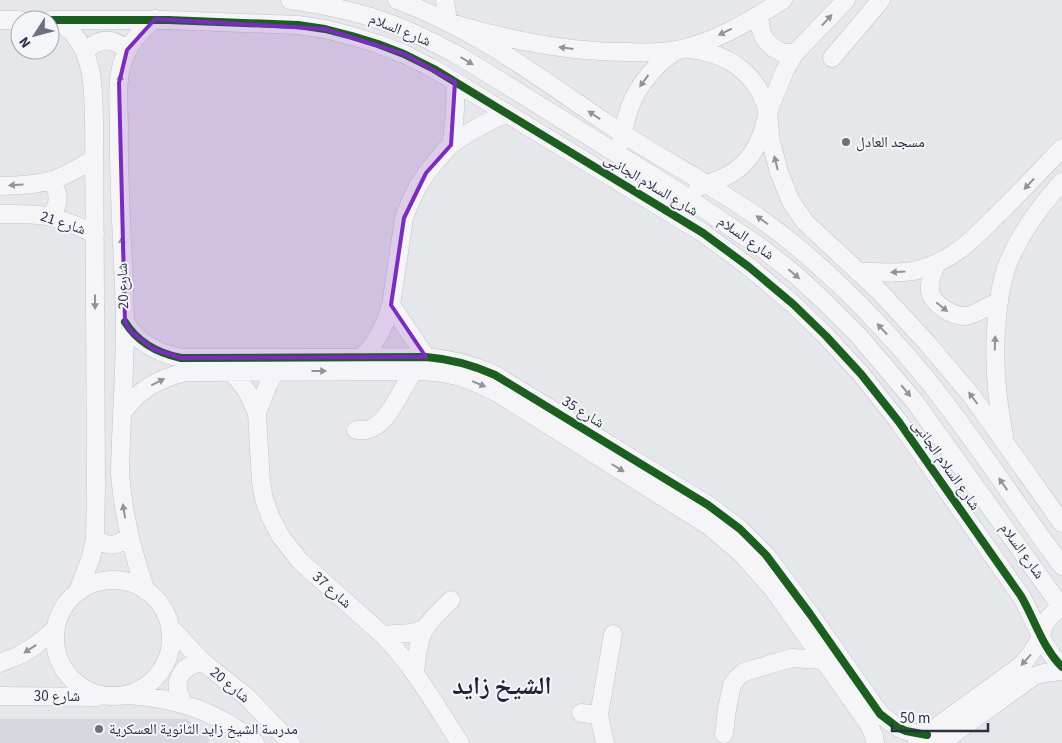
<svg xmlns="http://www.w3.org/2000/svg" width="1062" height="743" font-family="'Source Sans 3','Noto Naskh Arabic',sans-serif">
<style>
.built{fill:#d6d8df}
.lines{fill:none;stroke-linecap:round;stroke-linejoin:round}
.minor-casing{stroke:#c3c4c8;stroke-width:19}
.minor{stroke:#f5f5f7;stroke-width:18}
.cycleway-casing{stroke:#f4f5f9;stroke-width:11}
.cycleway{stroke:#1b5e20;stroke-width:8}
.oneway{fill:#90939e}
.marked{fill:#7b2cbf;fill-opacity:0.2;stroke:#7b2cbf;stroke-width:4;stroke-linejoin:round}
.poi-dot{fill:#6c717f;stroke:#f4f5f9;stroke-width:2}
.labels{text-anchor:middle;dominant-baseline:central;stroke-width:4;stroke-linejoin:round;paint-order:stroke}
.street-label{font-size:15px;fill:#2b3145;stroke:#f4f5f9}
.poi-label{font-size:15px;fill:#2b3145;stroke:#f4f5f9;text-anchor:start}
.town-label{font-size:25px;font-weight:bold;fill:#1d2236;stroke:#f4f5f9}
</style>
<rect width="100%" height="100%" fill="#e6e7ea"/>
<path class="built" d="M 0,719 L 187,719 L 209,738 L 208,743 L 0,743 Z"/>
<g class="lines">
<g class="minor-casing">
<path id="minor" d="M 290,0 C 326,5 361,12 394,25 C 418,34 441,46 463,58 L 682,194 L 763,249 L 797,276 L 827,304 L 858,335 L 915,402 L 1062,608
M 397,0 C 474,28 540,78 608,124 C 668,164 735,196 791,242 C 840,282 889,333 929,382 C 976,441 1017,505 1062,566
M 445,0 L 448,22 C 507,40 566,52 628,52 C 645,53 664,53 681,49 C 716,42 753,19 783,0
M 846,0 L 795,53 L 785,70 L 768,112 L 771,142 L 779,172 L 791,202 L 805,222 L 880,292 L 928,344 L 971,395 L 1062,523
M 760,15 L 760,27 L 764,38 L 772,47 L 783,53 L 795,53
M 0,20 L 20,20
M 50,20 L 168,20 L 298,25 L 325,29 L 352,36 L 378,44 L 404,54 L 434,69 L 703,233 L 749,267 L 793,304 L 826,336 L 861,374 L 899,422 L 1021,596 C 1035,620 1042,647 1062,667
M 58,20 C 63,25 71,30 75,36 C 94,60 93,90 94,118 L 96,486 L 95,539 L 91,557 L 78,591
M 85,52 C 99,37 112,37 127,50
M 832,58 L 881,0
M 621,142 C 627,109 634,89 658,65 C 663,60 673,52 679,50 C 687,47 702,51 709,53 C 734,59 755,77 764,101 C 765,104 767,108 767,112 C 768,115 766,120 765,123 C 761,140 753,156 739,168 C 727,178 712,182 698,187
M 451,145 C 455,123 456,103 455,82
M 51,180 C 60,194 60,202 51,216
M 0,186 C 21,185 43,185 63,176 C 73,171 84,165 94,159
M 0,214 C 17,214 35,213 51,217 C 66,220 81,228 95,234
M 936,264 C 932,273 929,281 930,291 C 932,304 953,317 966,316 C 974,315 991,305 999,301
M 860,272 C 879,271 899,275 917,270 C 953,261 973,239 998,214 C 1020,193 1041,170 1062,148
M 391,305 L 426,357
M 125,322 C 138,343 157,353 181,358 L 426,357 C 451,359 473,365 495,375 L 708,505 L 740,529 L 766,555 L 810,614 L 880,714 L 897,727 L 906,731 L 927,735
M 362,357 L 372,346 L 380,333 L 386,320 L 391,305 L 404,218 C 413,193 421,178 439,158 C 443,153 447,148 452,144 C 469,131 488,122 507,113
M 232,372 L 247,391 L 257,413 L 261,482 L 264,499 L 270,516 L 281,537 L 300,561 L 383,635 C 414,667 436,706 460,743
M 122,413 C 139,389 158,379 186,372 L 424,371 L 443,373 L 461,377 L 479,384 L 496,392 L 709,526 L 743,555 L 773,589 L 868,723 L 874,736 L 875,743
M 257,413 L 268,385 L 276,371
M 356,430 C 362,430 367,431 372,428 C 390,420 402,387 414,371
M 1004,435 C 996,396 993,357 997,317 C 999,296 1002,274 1012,254 C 1024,228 1043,203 1062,182
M 95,539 C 109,547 117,547 129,536
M55 638a58 58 0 1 1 116 0a58 58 0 1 1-116 0Z
M 146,591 C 132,552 123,514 120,473 C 121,423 125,372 125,322 C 124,257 118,193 119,129 C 119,108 116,84 122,64 C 128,45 139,32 155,19
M 170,627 L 203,662 L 248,698 L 268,719 L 291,743
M 383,635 L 411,633 L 425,629
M 0,663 L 20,655 L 36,645 L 56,628
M 415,674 C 416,659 418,643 424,630 C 429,621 443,608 451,600
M 128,695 C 174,698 220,712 255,743
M 0,696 L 97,697
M 184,704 C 171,684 179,665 203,662
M 581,713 L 599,715
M 724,734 L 727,709 L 732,685 L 737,678 L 744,672 L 792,658 L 823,660
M 917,741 L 1023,664 C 1030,655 1037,646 1041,636 C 1042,633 1042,630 1043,628 C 1046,618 1054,612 1062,607
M 605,743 L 599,715 L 613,634
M 941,743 L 1034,676 L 1044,673 L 1062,671"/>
</g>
<use href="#minor" class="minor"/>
<g class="cycleway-casing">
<path id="cycleway" d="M 50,20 L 168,20 L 298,25 L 325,29 L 352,36 L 378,44 L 404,54 L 434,69 L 703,233 L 749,267 L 793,304 L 826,336 L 861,374 L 899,422 L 1021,596 C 1035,620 1042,647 1062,667
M 125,322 C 138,343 157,353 181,358 L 426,357 C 451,359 473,365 495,375 L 708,505 L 740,529 L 766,555 L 810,614 L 880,714 L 897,727 L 906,731 L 927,735"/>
</g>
<use href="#cycleway" class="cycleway"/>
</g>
<defs><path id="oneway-solid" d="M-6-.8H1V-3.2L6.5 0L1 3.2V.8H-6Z" transform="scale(1.25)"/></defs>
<g class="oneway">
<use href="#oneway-solid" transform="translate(827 20) rotate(-47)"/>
<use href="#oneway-solid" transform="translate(725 32) rotate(154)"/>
<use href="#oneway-solid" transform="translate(566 48) rotate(-173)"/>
<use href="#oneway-solid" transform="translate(467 61) rotate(31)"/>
<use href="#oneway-solid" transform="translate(120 81) rotate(-85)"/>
<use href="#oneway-solid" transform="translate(644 81) rotate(126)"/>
<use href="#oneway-solid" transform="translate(594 115) rotate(-146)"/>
<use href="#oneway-solid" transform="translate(776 163) rotate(-104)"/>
<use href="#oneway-solid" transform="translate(1029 184) rotate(133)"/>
<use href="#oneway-solid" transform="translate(16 185) rotate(177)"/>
<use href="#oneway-solid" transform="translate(762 220) rotate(-145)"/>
<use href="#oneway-solid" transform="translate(122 244) rotate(-92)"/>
<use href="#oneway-solid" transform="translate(898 272) rotate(177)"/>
<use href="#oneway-solid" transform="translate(794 274) rotate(40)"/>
<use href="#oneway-solid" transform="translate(95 302) rotate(90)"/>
<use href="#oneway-solid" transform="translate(942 307) rotate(39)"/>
<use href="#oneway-solid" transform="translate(882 329) rotate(-133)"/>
<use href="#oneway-solid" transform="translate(995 343) rotate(-88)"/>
<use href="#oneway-solid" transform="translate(319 371)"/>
<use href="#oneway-solid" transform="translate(158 382) rotate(-27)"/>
<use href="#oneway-solid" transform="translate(479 384) rotate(22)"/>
<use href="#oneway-solid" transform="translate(906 391) rotate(50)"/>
<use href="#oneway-solid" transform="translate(973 398) rotate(-127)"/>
<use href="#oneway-solid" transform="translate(618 468) rotate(32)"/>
<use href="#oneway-solid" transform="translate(1003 484) rotate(-125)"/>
<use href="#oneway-solid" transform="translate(124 511) rotate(-99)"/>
<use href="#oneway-solid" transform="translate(30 649) rotate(147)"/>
<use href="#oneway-solid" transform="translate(1026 660) rotate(132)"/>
</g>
<path class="marked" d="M 155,19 L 325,29 L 404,54 L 455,82 L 451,145 L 426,173 L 404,218 L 391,305 L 426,357 L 181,358 L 153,349 L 130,331 L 125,322 L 119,83 L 127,50 Z"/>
<g class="poi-dot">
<circle cx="846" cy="142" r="5"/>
<circle cx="99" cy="729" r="5"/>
</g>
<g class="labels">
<g class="street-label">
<text transform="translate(400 30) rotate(22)">شارع السلام</text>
<text transform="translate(651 185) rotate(31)">شارع السلام الجانبى</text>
<text transform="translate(63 223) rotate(18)">شارع 21</text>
<text transform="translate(746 238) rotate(35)">شارع السلام</text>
<text transform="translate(123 286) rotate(-92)">شارع 20</text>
<text transform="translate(583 412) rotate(32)">شارع 35</text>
<text transform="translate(946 465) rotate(55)">شارع السلام الجانبى</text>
<text transform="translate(1022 551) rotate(54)">شارع السلام</text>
<text transform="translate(332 590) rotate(42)">شارع 37</text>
<text transform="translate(230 685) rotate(40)">شارع 20</text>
<text x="57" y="696">شارع 30</text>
</g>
<g class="poi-label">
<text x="856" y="142">مسجد العادل</text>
<text x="109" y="729">مدرسة الشيخ زايد الثانوية العسكرية</text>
</g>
<g class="town-label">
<text x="502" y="686">الشيخ زايد</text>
</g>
</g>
<g transform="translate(35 35) rotate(234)"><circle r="24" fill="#f4f5f9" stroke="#a4a7b1"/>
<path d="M0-4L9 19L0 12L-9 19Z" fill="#6c717f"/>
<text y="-8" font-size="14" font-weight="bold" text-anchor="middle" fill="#2b3145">N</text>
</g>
<path d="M892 723v8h96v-8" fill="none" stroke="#2b3145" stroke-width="2.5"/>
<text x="900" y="723" font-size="15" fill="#2b3145" stroke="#f4f5f9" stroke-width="4" paint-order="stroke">50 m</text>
</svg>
